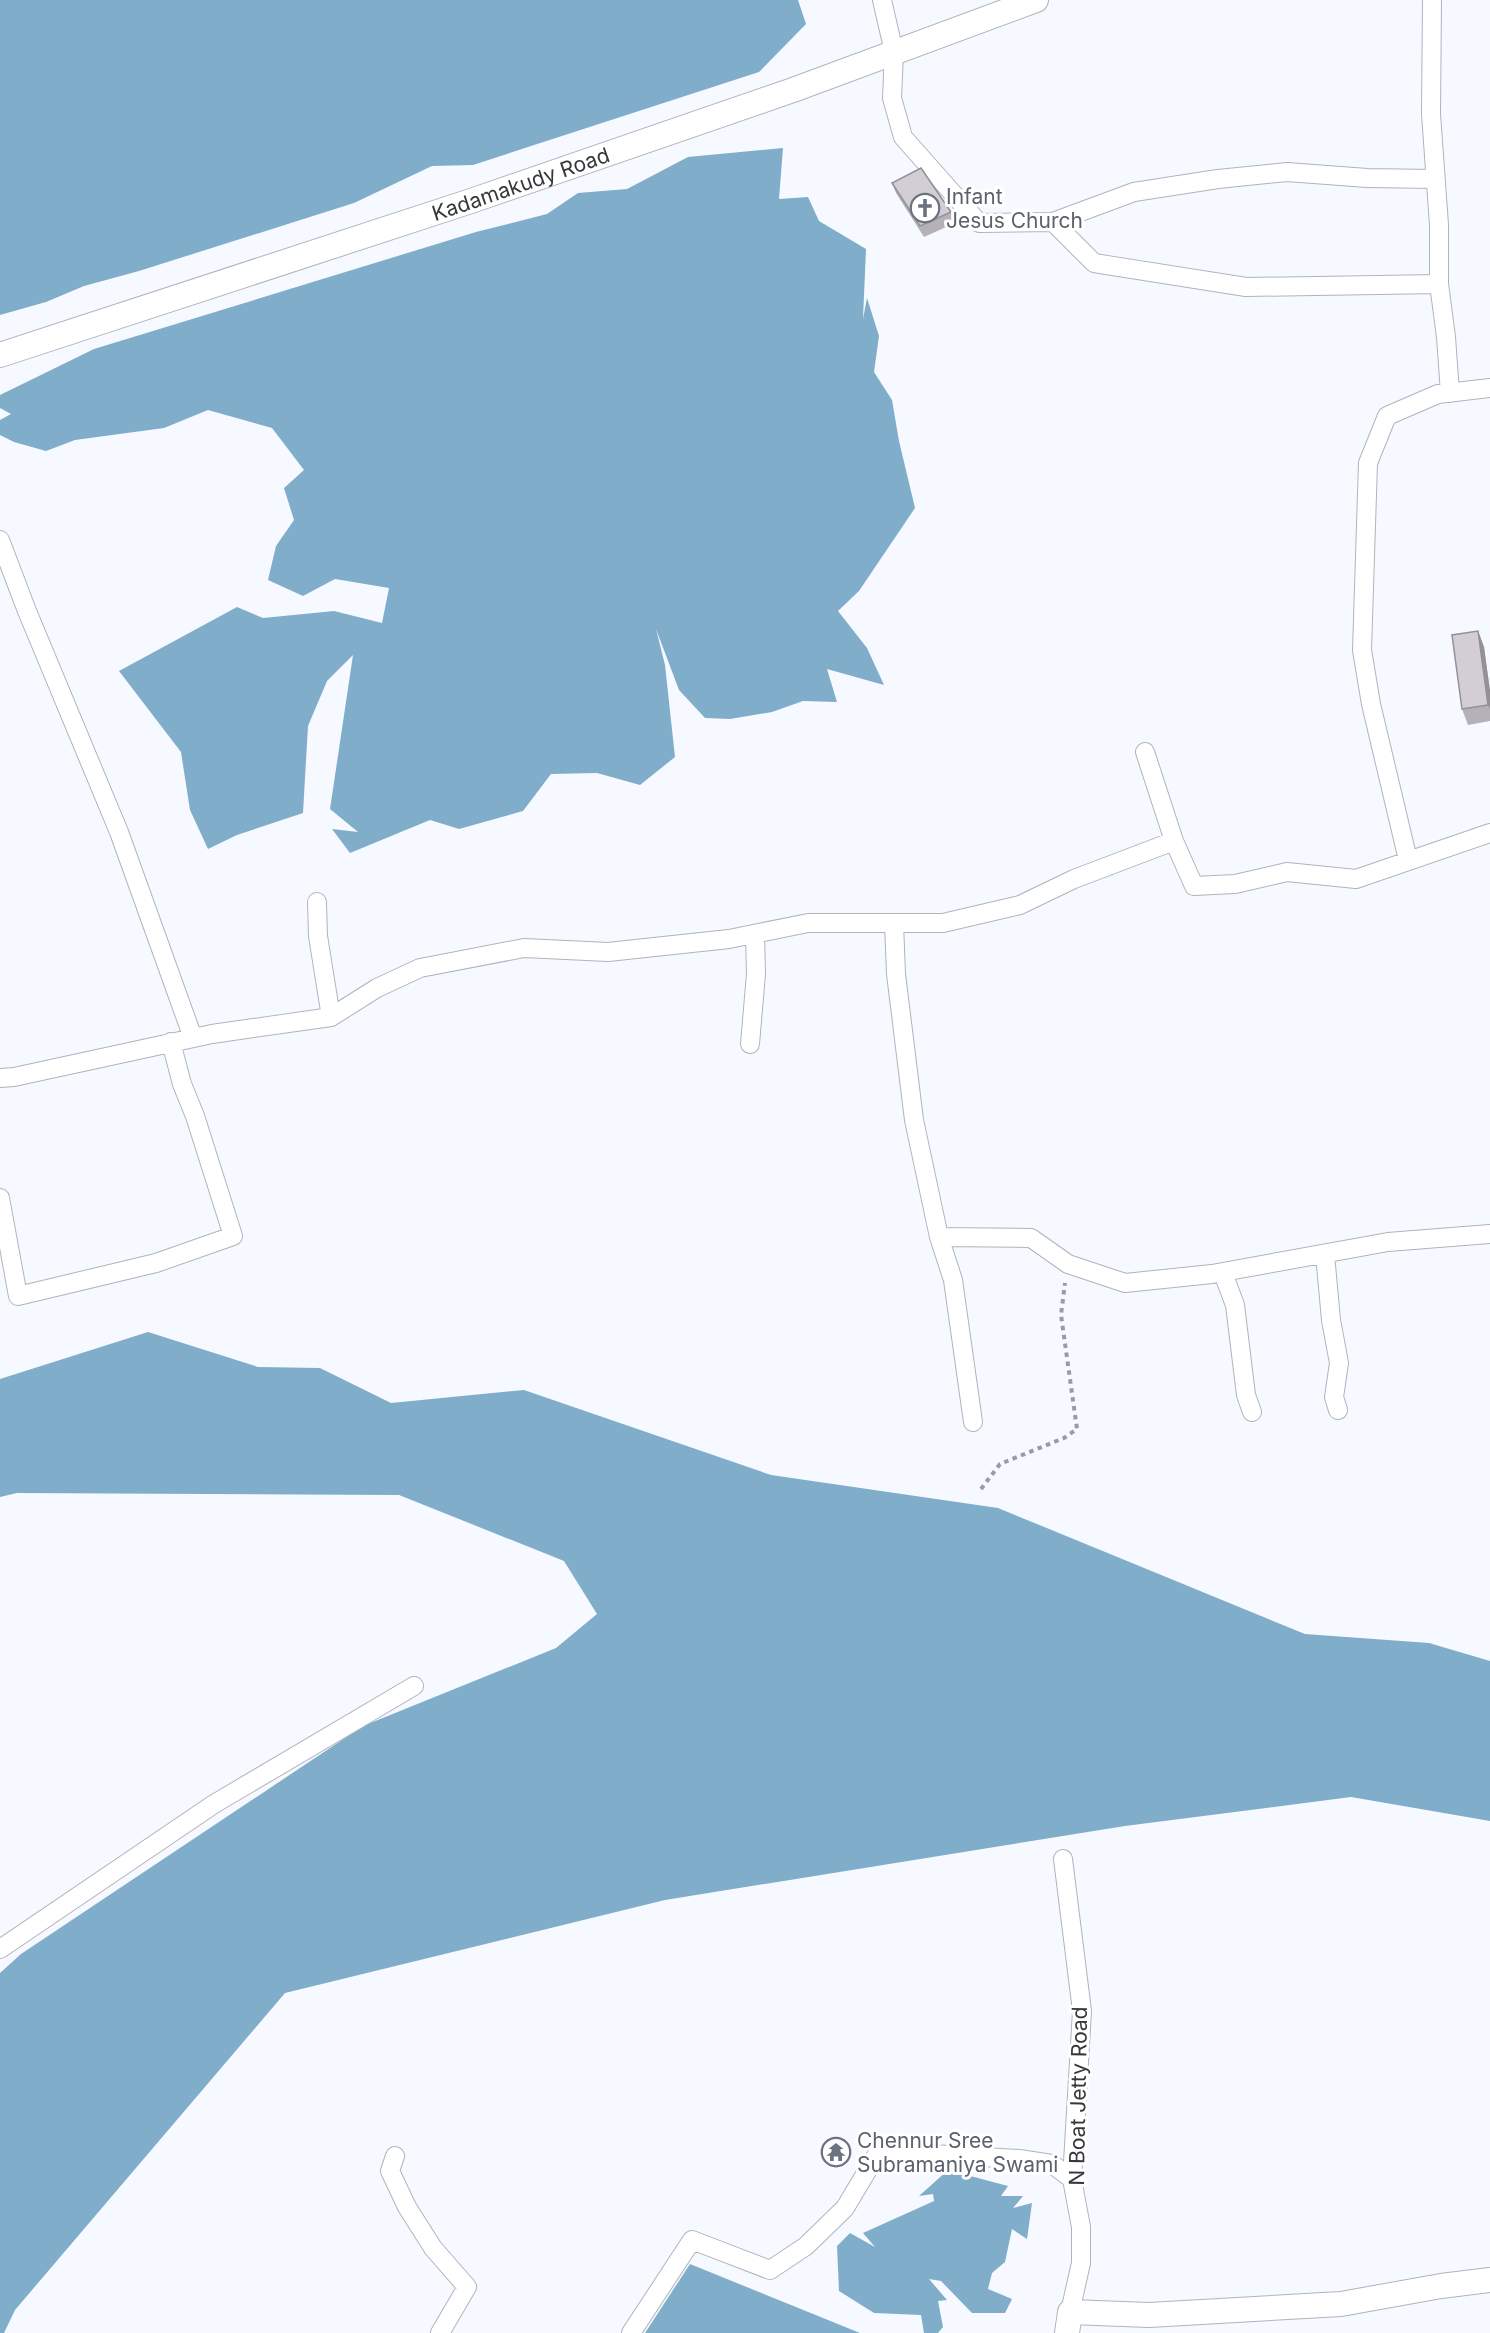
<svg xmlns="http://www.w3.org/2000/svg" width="1490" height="2333" font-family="Inter,sans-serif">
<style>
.water{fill:#80adc9}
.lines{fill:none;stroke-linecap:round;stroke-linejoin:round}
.minor-casing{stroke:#afb4bc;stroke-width:20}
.tertiary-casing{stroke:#afb4bc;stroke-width:26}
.path{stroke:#999ba0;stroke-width:4;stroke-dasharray:4.5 4.5;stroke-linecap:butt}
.minor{stroke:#fff;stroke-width:18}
.tertiary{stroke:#fff;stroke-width:24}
.wall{fill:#b5b1b8}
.shaded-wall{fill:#949096}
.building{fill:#d3ced6;stroke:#949096;stroke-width:1.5}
.labels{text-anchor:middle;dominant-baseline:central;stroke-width:6;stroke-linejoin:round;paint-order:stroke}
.street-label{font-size:21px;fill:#36383b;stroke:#fff}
.worship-label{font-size:21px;fill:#5b616d;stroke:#fff;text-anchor:start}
</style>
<rect width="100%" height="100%" fill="#f6f9ff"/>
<path class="water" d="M 0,0 L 798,0 L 806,24 L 759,72 L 473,165 L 432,166 L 354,203 L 139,271 L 84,286 L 46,302 L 0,315 Z
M 783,148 L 779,199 L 808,197 L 819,221 L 866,249 L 863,319 L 867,298 L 879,336 L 874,372 L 892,400 L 899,441 L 915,508 L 859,591 L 838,611 L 867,648 L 884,685 L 827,669 L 837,702 L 803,701 L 772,712 L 730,719 L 705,718 L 679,690 L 656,629 L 665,665 L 675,757 L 640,785 L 597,773 L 551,774 L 523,811 L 459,829 L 430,820 L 350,853 L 332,829 L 358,832 L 330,809 L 353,655 L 327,681 L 308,726 L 303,813 L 237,835 L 208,849 L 190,810 L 181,752 L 119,671 L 237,607 L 263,618 L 334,611 L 382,623 L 389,588 L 335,579 L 303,596 L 268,580 L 276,546 L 294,520 L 284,488 L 304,470 L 272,428 L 208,410 L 164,428 L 75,440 L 46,451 L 14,442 L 0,435 L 0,420 L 11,414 L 0,408 L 0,395 L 94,349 L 476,232 L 547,214 L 578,193 L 627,189 L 688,157 Z
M 148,1332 L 258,1367 L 320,1368 L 391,1403 L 524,1390 L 771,1475 L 998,1508 L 1305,1634 L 1429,1643 L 1490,1661 L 1490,1821 L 1351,1797 L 1125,1826 L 665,1900 L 285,1993 L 15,2310 L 4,2333 L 0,2333 L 0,1973 L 21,1954 L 363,1726 L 556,1648 L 597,1614 L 564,1561 L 399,1495 L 17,1493 L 0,1497 L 0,1379 Z
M 948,2170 L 1008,2186 L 1001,2196 L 1023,2196 L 1013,2208 L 1032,2203 L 1027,2239 L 1012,2229 L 1005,2262 L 992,2273 L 988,2289 L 1012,2299 L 1005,2313 L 972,2313 L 941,2281 L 929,2279 L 947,2300 L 938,2301 L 943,2327 L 938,2333 L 924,2333 L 921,2315 L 874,2313 L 839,2291 L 837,2246 L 850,2233 L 875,2247 L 863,2233 L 934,2201 L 933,2194 L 919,2196 Z
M 690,2264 L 860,2333 L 645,2333 Z"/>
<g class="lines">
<g class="minor-casing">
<path id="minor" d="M 882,0 L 894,52 L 892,98 L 903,137 L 979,223 L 1053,222 L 1094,263 L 1246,287 L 1439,284
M 1432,0 L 1431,114 L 1439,225 L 1439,284 L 1446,337 L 1450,393
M 1053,222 L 1134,192 L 1218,179 L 1287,172 L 1367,178 L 1435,179
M 0,540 L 27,611 L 119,832 L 193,1038
M 1145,752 L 1174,841
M 1408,860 L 1371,704 L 1362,650 L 1368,463 L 1387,416 L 1438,394 L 1490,388
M 317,902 L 318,936 L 331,1017
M 894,923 L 896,974 L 914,1120 L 939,1237 L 1031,1238 L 1068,1264 L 1125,1283 L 1212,1274 L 1388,1242 L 1490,1234
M 750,1044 L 756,974 L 755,934
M 0,1078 L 14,1077 L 212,1034 L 331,1017 L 377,988 L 420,968 L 524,948 L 608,952 L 729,939 L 808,923 L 943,923 L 1020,905 L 1074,879 L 1174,841 L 1194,886 L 1235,884 L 1287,872 L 1356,879 L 1490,833
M 0,1198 L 18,1296 L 156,1263 L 233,1236 L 195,1116 L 182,1084 L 171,1042
M 939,1237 L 953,1280 L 973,1422
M 1325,1254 L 1331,1320 L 1339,1363 L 1334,1397 L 1338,1410
M 1223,1273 L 1235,1305 L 1246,1395 L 1252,1412
M 1063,1859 L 1082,2011 L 1072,2179 L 1081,2227 L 1081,2263 L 1070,2312
M 0,1949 L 214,1804 L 414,1686
M 395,2156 L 390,2171 L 407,2207 L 433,2248 L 467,2287 L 440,2333
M 631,2333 L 692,2240 L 770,2270 L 806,2246 L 845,2208 L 879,2151 L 1019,2159 L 1052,2164 L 1072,2179"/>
</g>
<g class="tertiary-casing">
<g id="tertiary">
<path id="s1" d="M 0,355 L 471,201 L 793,90 L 1036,0"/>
<path d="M 1067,2333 L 1070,2312 L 1149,2315 L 1341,2304 L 1441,2286 L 1490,2280"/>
</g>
</g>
<path class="path" d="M 981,1489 L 1000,1464 L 1064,1438 L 1077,1429 L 1061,1315 L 1065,1283"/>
<use href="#minor" class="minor"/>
<use href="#tertiary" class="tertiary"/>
</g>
<path class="wall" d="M 892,183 L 951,212 L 955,223 L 924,237 L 896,193 Z
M 1478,631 L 1484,647 L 1490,691 L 1490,721 L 1468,725 L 1462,709 Z"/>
<path class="shaded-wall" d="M 1478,631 L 1484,647 L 1490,691 L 1490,709 L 1488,705 Z"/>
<path class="building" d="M 921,168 L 951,212 L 920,226 L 892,183 Z
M 1478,631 L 1488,705 L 1462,709 L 1452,635 Z"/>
<defs>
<g id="church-ring" transform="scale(1.5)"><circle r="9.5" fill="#fff" stroke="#6b7280" stroke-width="1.5"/><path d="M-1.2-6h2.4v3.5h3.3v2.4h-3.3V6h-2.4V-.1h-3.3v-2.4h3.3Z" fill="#6b7280"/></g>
<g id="temple-ring" transform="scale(1.5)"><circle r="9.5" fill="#fff" stroke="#6b7280" stroke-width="1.5"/><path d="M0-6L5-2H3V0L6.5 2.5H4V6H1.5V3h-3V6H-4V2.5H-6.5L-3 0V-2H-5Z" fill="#6b7280"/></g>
</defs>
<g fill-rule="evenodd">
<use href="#church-ring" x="925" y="208"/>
<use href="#temple-ring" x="836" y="2152"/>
</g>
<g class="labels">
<g class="street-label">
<text stroke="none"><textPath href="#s1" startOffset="548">Kadamakudy Road</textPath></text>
<text transform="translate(1078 2096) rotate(-89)">N Boat Jetty Road</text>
</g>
<g class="worship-label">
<text x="946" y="196">Infant<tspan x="946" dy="24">Jesus Church</tspan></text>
<text x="857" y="2140">Chennur Sree<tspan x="857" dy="24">Subramaniya Swami</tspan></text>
</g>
</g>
</svg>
